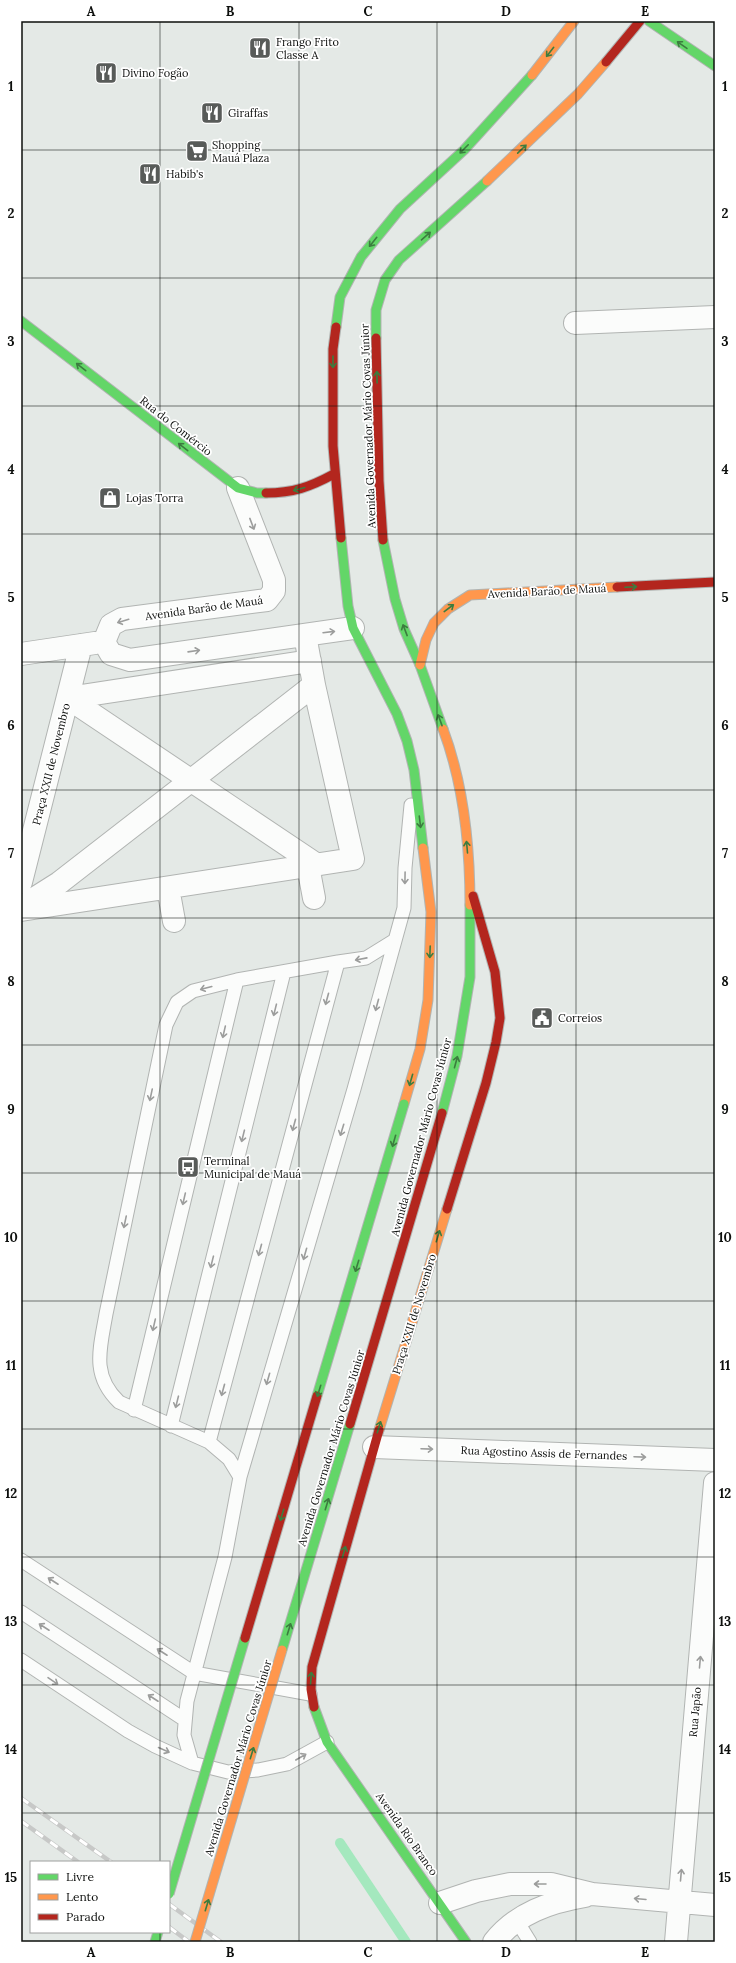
<svg xmlns="http://www.w3.org/2000/svg" width="736" height="1963" font-family="Lora,serif">
<style>
.lines{fill:none;stroke-linecap:round;stroke-linejoin:round}
.stream{stroke:#a4e8be;stroke-width:10}
.lane-casing{stroke:#b1b4b2;stroke-width:15}
.street-casing{stroke:#b1b4b2;stroke-width:24}
.fast-casing{stroke:#b1b4b2;stroke-width:11}
.slow-casing{stroke:#b1b4b2;stroke-width:11}
.jam-casing{stroke:#b1b4b2;stroke-width:11}
.lane{stroke:#fbfcfb;stroke-width:13}
.street{stroke:#fbfcfb;stroke-width:22}
.fast{stroke:#63d668;stroke-width:9}
.slow{stroke:#ff974d;stroke-width:9}
.jam{stroke:#b3261e;stroke-width:9}
.rail-casing{stroke:#c7c8c7;stroke-width:4.5}
.rail{stroke:#fff;stroke-width:3;stroke-dasharray:9;stroke-linecap:butt}
.fast-bridge-casing{stroke:#b1b4b2;stroke-width:11;stroke-linecap:butt}
.slow-bridge-casing{stroke:#b1b4b2;stroke-width:11;stroke-linecap:butt}
.jam-bridge-casing{stroke:#b1b4b2;stroke-width:11;stroke-linecap:butt}
.fast-bridge{stroke:#63d668;stroke-width:9}
.slow-bridge{stroke:#ff974d;stroke-width:9}
.jam-bridge{stroke:#b3261e;stroke-width:9}
.oneway{stroke:#3c7c3f}
.oneway2{stroke:#9c9d9c}
.grid{fill:none;stroke:#0d0f0d;stroke-width:1;stroke-opacity:0.55}
.labels{text-anchor:middle;dominant-baseline:central;stroke-width:3.5;stroke-linejoin:round;paint-order:stroke}
.poi-label{font-size:11px;fill:#0d0f0d;stroke:#fff;text-anchor:start}
.street-label{font-size:11px;fill:#0d0f0d;stroke:#fff}
.neatline{fill:none;stroke:#0d0f0d;stroke-width:1.5}
.grid-label{font-size:13px;text-anchor:middle;font-weight:bold;fill:#0d0f0d}
</style>
<rect width="100%" height="100%" fill="#e4e9e6"/>
<g class="lines">
<path class="stream" d="M 340,1843 L 406,1942"/>
<g class="lane-casing">
<path id="lane" d="M 134,1410 L 237,980
M 171,1426 L 284,972
M 209,1442 L 338,962
M 240,1477 L 354,1089 L 404,908 L 405,868 L 411,805
M 21,1560 L 194,1673 L 310,1694
M 21,1612 L 185,1720
M 21,1660 L 128,1731 L 155,1746 L 192,1763 L 228,1772 L 258,1770 L 287,1764 L 327,1742
M 192,1763 L 184,1735 L 187,1701 L 225,1557 L 240,1477 L 229,1459 L 209,1442 L 119,1402 C 91,1375 100,1349 106,1314 L 166,1025 L 177,1002 L 193,991 L 237,980 L 338,962 L 366,958 L 395,940
M 517,1921 L 530,1942"/>
</g>
<g class="street-casing">
<path id="street" d="M 575,323 L 715,317
M 238,488 L 274,580 L 274,591 L 267,600 L 122,619 L 111,625 L 104,642 L 111,654 L 130,660 L 353,628
M 21,654 L 95,643
M 68,698 L 317,865
M 68,698 L 310,661
M 308,866 L 314,898
M 21,882 L 81,645
M 168,888 L 174,921
M 21,907 L 59,883 L 314,685 L 305,635
M 21,910 L 353,859 L 314,685
M 374,1447 L 715,1460
M 440,1903 L 476,1891 L 510,1884 L 551,1884 L 592,1894 L 715,1905
M 494,1942 C 517,1913 550,1902 585,1896
M 676,1942 L 715,1483"/>
</g>
<g class="fast-casing">
<path id="fast" d="M 649,21 L 715,66
M 21,321 L 238,488 L 257,493 L 266,493
M 336,327 L 340,297 L 361,257 L 400,209 L 464,150 L 532,75
M 376,338 L 376,310 L 385,280 L 399,260 L 487,181
M 341,538 L 348,606 L 353,628 L 397,714 L 407,741 L 414,770 L 423,848
M 383,540 L 395,599 L 404,629 L 420,665 L 443,729
M 442,1113 L 457,1056 L 470,977 L 470,905
M 314,1707 L 327,1742 L 466,1942
M 155,1942 L 158,1932"/>
</g>
<g class="slow-casing">
<path id="slow" d="M 532,75 L 574,21
M 487,181 L 578,94 L 606,62
M 420,665 L 426,640 L 434,623 L 448,609 L 470,595 L 617,587
M 443,729 C 464,785 470,846 470,905
M 404,1104 L 420,1049 L 428,1000 L 431,912 L 423,848
M 379,1430 L 447,1209"/>
</g>
<g class="jam-casing">
<path id="jam" d="M 606,62 L 640,21
M 336,327 L 333,349 L 333,446 L 341,538
M 376,338 L 379,481 L 383,540
M 266,493 C 293,493 310,487 334,474
M 617,587 L 715,582
M 447,1209 L 486,1083 L 496,1042 L 500,1018 L 495,972 L 473,896
M 314,1707 L 311,1689 L 312,1667 L 379,1430"/>
</g>
<use href="#lane" class="lane"/>
<use href="#street" class="street"/>
<use href="#fast" class="fast"/>
<use href="#slow" class="slow"/>
<use href="#jam" class="jam"/>
<g class="rail-casing">
<path id="rail" d="M 21,1798 L 111,1862
M 21,1821 L 78,1862
M 169,1904 L 221,1942
M 169,1927 L 189,1942"/>
</g>
<use href="#rail" class="rail"/>
<g class="fast-bridge-casing">
<path id="fast-bridge" d="M 317,1396 L 404,1104
M 282,1650 L 350,1424
M 169,1894 L 245,1638"/>
</g>
<g class="slow-bridge-casing">
<path id="slow-bridge" d="M 195,1942 L 282,1650"/>
</g>
<g class="jam-bridge-casing">
<path id="jam-bridge" d="M 350,1424 L 442,1113
M 245,1638 L 317,1396"/>
</g>
<use href="#fast-bridge" class="fast-bridge"/>
<use href="#slow-bridge" class="slow-bridge"/>
<use href="#jam-bridge" class="jam-bridge"/>
</g>
<defs><path id="oneway-shaft" d="M-6 0H5M1.5-3L5.5 0L1.5 3" fill="none" stroke-width="1.6" stroke-linecap="round" stroke-linejoin="round"/></defs>
<g class="oneway">
<use href="#oneway-shaft" transform="translate(682 45) rotate(-145)"/>
<use href="#oneway-shaft" transform="translate(550 52) rotate(128)"/>
<use href="#oneway-shaft" transform="translate(464 149) rotate(135)"/>
<use href="#oneway-shaft" transform="translate(522 149) rotate(-44)"/>
<use href="#oneway-shaft" transform="translate(426 236) rotate(-41)"/>
<use href="#oneway-shaft" transform="translate(373 242) rotate(129)"/>
<use href="#oneway-shaft" transform="translate(333 362) rotate(90)"/>
<use href="#oneway-shaft" transform="translate(81 367) rotate(-142)"/>
<use href="#oneway-shaft" transform="translate(377 377) rotate(-91)"/>
<use href="#oneway-shaft" transform="translate(183 447) rotate(-142)"/>
<use href="#oneway-shaft" transform="translate(299 489) rotate(165)"/>
<use href="#oneway-shaft" transform="translate(631 587) rotate(-3)"/>
<use href="#oneway-shaft" transform="translate(449 608) rotate(-37)"/>
<use href="#oneway-shaft" transform="translate(405 630) rotate(-111)"/>
<use href="#oneway-shaft" transform="translate(440 720) rotate(-110)"/>
<use href="#oneway-shaft" transform="translate(420 822) rotate(83)"/>
<use href="#oneway-shaft" transform="translate(467 847) rotate(-95)"/>
<use href="#oneway-shaft" transform="translate(430 952) rotate(92)"/>
<use href="#oneway-shaft" transform="translate(456 1062) rotate(-75)"/>
<use href="#oneway-shaft" transform="translate(411 1080) rotate(106)"/>
<use href="#oneway-shaft" transform="translate(394 1141) rotate(106)"/>
<use href="#oneway-shaft" transform="translate(438 1236) rotate(-73)"/>
<use href="#oneway-shaft" transform="translate(357 1266) rotate(107)"/>
<use href="#oneway-shaft" transform="translate(319 1391) rotate(107)"/>
<use href="#oneway-shaft" transform="translate(379 1427) rotate(-73)"/>
<use href="#oneway-shaft" transform="translate(327 1504) rotate(-73)"/>
<use href="#oneway-shaft" transform="translate(282 1515) rotate(107)"/>
<use href="#oneway-shaft" transform="translate(344 1552) rotate(-74)"/>
<use href="#oneway-shaft" transform="translate(289 1629) rotate(-73)"/>
<use href="#oneway-shaft" transform="translate(311 1678) rotate(-86)"/>
<use href="#oneway-shaft" transform="translate(252 1753) rotate(-73)"/>
<use href="#oneway-shaft" transform="translate(207 1905) rotate(-73)"/>
</g>
<g class="oneway2">
<use href="#oneway-shaft" transform="translate(252 524) rotate(69)"/>
<use href="#oneway-shaft" transform="translate(123 621) rotate(163)"/>
<use href="#oneway-shaft" transform="translate(329 632) rotate(-7)"/>
<use href="#oneway-shaft" transform="translate(194 651) rotate(-8)"/>
<use href="#oneway-shaft" transform="translate(405 878) rotate(91)"/>
<use href="#oneway-shaft" transform="translate(361 959) rotate(169)"/>
<use href="#oneway-shaft" transform="translate(206 988) rotate(165)"/>
<use href="#oneway-shaft" transform="translate(327 999) rotate(105)"/>
<use href="#oneway-shaft" transform="translate(377 1005) rotate(105)"/>
<use href="#oneway-shaft" transform="translate(275 1010) rotate(104)"/>
<use href="#oneway-shaft" transform="translate(224 1032) rotate(103)"/>
<use href="#oneway-shaft" transform="translate(151 1095) rotate(102)"/>
<use href="#oneway-shaft" transform="translate(294 1125) rotate(105)"/>
<use href="#oneway-shaft" transform="translate(342 1130) rotate(107)"/>
<use href="#oneway-shaft" transform="translate(243 1136) rotate(104)"/>
<use href="#oneway-shaft" transform="translate(184 1199) rotate(103)"/>
<use href="#oneway-shaft" transform="translate(125 1222) rotate(102)"/>
<use href="#oneway-shaft" transform="translate(260 1250) rotate(105)"/>
<use href="#oneway-shaft" transform="translate(305 1254) rotate(106)"/>
<use href="#oneway-shaft" transform="translate(212 1262) rotate(104)"/>
<use href="#oneway-shaft" transform="translate(154 1325) rotate(103)"/>
<use href="#oneway-shaft" transform="translate(268 1379) rotate(106)"/>
<use href="#oneway-shaft" transform="translate(223 1390) rotate(105)"/>
<use href="#oneway-shaft" transform="translate(177 1402) rotate(104)"/>
<use href="#oneway-shaft" transform="translate(427 1449) rotate(2)"/>
<use href="#oneway-shaft" transform="translate(640 1457) rotate(2)"/>
<use href="#oneway-shaft" transform="translate(53 1581) rotate(-147)"/>
<use href="#oneway-shaft" transform="translate(44 1627) rotate(-147)"/>
<use href="#oneway-shaft" transform="translate(162 1652) rotate(-147)"/>
<use href="#oneway-shaft" transform="translate(700 1662) rotate(-85)"/>
<use href="#oneway-shaft" transform="translate(53 1681) rotate(34)"/>
<use href="#oneway-shaft" transform="translate(153 1698) rotate(-147)"/>
<use href="#oneway-shaft" transform="translate(164 1750) rotate(24)"/>
<use href="#oneway-shaft" transform="translate(301 1757) rotate(-30)"/>
<use href="#oneway-shaft" transform="translate(681 1875) rotate(-85)"/>
<use href="#oneway-shaft" transform="translate(540 1884) rotate(180)"/>
<use href="#oneway-shaft" transform="translate(640 1899) rotate(-175)"/>
</g>
<path class="grid" d="M 160,21 L 160,1862M 299,21 L 299,1942M 437,21 L 437,1942M 576,21 L 576,1942M 21,150 L 715,150M 21,278 L 715,278M 21,406 L 715,406M 21,534 L 715,534M 21,662 L 715,662M 21,790 L 715,790M 21,918 L 715,918M 21,1045 L 715,1045M 21,1173 L 715,1173M 21,1301 L 715,1301M 21,1429 L 715,1429M 21,1557 L 715,1557M 21,1685 L 715,1685M 21,1813 L 715,1813M 160,1932 L 160,1942"/>
<defs>
<g id="restaurant-square" transform="scale(1.15)"><rect x="-9" y="-9" width="18" height="18" rx="4" fill="#585b59" stroke="#fff"/><path d="M-5-6h1v4h1v-4h1v4h1v-4h1v5L-1.5 .5V6h-2V.5L-5-1ZM5-6V6H3V1.5H1.5Q1.5-4 5-6Z" fill="#fff"/></g>
<g id="supermarket-square" transform="scale(1.15)"><rect x="-9" y="-9" width="18" height="18" rx="4" fill="#585b59" stroke="#fff"/><path d="M-6-5.5h2.5l.6 2H6L4.5 2H-2.5L-4.4-4H-6ZM-1.5 3.2a1.3 1.3 0 1 0 .1 0ZM3 3.2a1.3 1.3 0 1 0 .1 0Z" fill="#fff"/></g>
<g id="shop-square" transform="scale(1.15)"><rect x="-9" y="-9" width="18" height="18" rx="4" fill="#585b59" stroke="#fff"/><path d="M-5-2.5h2.3a2.7 3.5 0 0 1 5.4 0H5L5.5 6h-11ZM-1.5-2.5h3a1.5 2.3 0 0 0-3 0Z" fill="#fff"/></g>
<g id="civic-square" transform="scale(1.15)"><rect x="-9" y="-9" width="18" height="18" rx="4" fill="#585b59" stroke="#fff"/><path d="M-.6-6.5H3V-4.5H.6V-3L4-1V1h2V6H-6V1h2V-1L-.6-3ZM-1.2 2.5V6h2.4V2.5Z" fill="#fff"/></g>
<g id="bus-square" transform="scale(1.15)"><rect x="-9" y="-9" width="18" height="18" rx="4" fill="#585b59" stroke="#fff"/><path d="M-5-6H5V4H4V6H2V4H-2V6H-4V4H-5ZM-3.5-4V0h7V-4ZM-3.5 1.2v1.5H-2V1.2ZM2 1.2v1.5H3.5V1.2Z" fill="#fff"/></g>
</defs>
<g fill-rule="evenodd">
<use href="#restaurant-square" x="260" y="48"/>
<use href="#restaurant-square" x="106" y="73"/>
<use href="#restaurant-square" x="212" y="113"/>
<use href="#supermarket-square" x="197" y="151"/>
<use href="#restaurant-square" x="150" y="174"/>
<use href="#shop-square" x="110" y="498"/>
<use href="#civic-square" x="542" y="1018"/>
<use href="#bus-square" x="188" y="1167"/>
</g>
<g class="labels">
<g class="poi-label">
<text x="276" y="42">Frango Frito<tspan x="276" dy="13">Classe A</tspan></text>
<text x="122" y="73">Divino Fogão</text>
<text x="228" y="113">Giraffas</text>
<text x="212" y="145">Shopping<tspan x="212" dy="13">Mauá Plaza</tspan></text>
<text x="166" y="174">Habib's</text>
<text x="126" y="498">Lojas Torra</text>
<text x="558" y="1018">Correios</text>
<text x="204" y="1161">Terminal<tspan x="204" dy="13">Municipal de Mauá</tspan></text>
</g>
<g class="street-label">
<text transform="translate(176 426) rotate(38)">Rua do Comércio</text>
<text transform="translate(368 426) rotate(-92)">Avenida Governador Mário Covas Júnior</text>
<text transform="translate(547 591) rotate(-3)">Avenida Barão de Mauá</text>
<text transform="translate(204 608) rotate(-8)">Avenida Barão de Mauá</text>
<text transform="translate(51 764) rotate(-76)">Praça XXII de Novembro</text>
<text transform="translate(421 1137) rotate(-75)">Avenida Governador Mário Covas Júnior</text>
<text transform="translate(414 1314) rotate(-73)">Praça XXII de Novembro</text>
<text transform="translate(331 1448) rotate(-73)">Avenida Governador Mário Covas Júnior</text>
<text transform="translate(544 1453) rotate(2)">Rua Agostino Assis de Fernandes</text>
<text transform="translate(695 1712) rotate(-85)">Rua Japão</text>
<text transform="translate(238 1758) rotate(-73)">Avenida Governador Mário Covas Júnior</text>
<text transform="translate(407 1834) rotate(55)">Avenida Rio Branco</text>
</g>
</g>
<rect width="736" height="1963" fill="none" stroke="#ffffff" stroke-width="44"/>
<rect x="30" y="1861" width="140" height="72" fill="#ffffff" stroke="#9e9f9e"/>
<rect x="38" y="1874" width="20" height="6" fill="#63d668" stroke="#9e9f9e"/>
<text x="66" y="1881" font-size="12" fill="#0d0f0d">Livre</text>
<rect x="38" y="1894" width="20" height="6" fill="#ff974d" stroke="#9e9f9e"/>
<text x="66" y="1901" font-size="12" fill="#0d0f0d">Lento</text>
<rect x="38" y="1914" width="20" height="6" fill="#b3261e" stroke="#9e9f9e"/>
<text x="66" y="1921" font-size="12" fill="#0d0f0d">Parado</text>
<rect x="22" y="22" width="692" height="1919" class="neatline"/>
<g class="grid-label">
<text x="91" y="16">A</text>
<text x="230" y="16">B</text>
<text x="368" y="16">C</text>
<text x="506" y="16">D</text>
<text x="645" y="16">E</text>
<text x="11" y="91">1</text>
<text x="725" y="91">1</text>
<text x="11" y="218">2</text>
<text x="725" y="218">2</text>
<text x="11" y="346">3</text>
<text x="725" y="346">3</text>
<text x="11" y="474">4</text>
<text x="725" y="474">4</text>
<text x="11" y="602">5</text>
<text x="725" y="602">5</text>
<text x="11" y="730">6</text>
<text x="725" y="730">6</text>
<text x="11" y="858">7</text>
<text x="725" y="858">7</text>
<text x="11" y="986">8</text>
<text x="725" y="986">8</text>
<text x="11" y="1114">9</text>
<text x="725" y="1114">9</text>
<text x="11" y="1242">10</text>
<text x="725" y="1242">10</text>
<text x="11" y="1370">11</text>
<text x="725" y="1370">11</text>
<text x="11" y="1498">12</text>
<text x="725" y="1498">12</text>
<text x="11" y="1626">13</text>
<text x="725" y="1626">13</text>
<text x="11" y="1754">14</text>
<text x="725" y="1754">14</text>
<text x="11" y="1882">15</text>
<text x="725" y="1882">15</text>
<text x="91" y="1957">A</text>
<text x="230" y="1957">B</text>
<text x="368" y="1957">C</text>
<text x="506" y="1957">D</text>
<text x="645" y="1957">E</text>
</g>
</svg>
